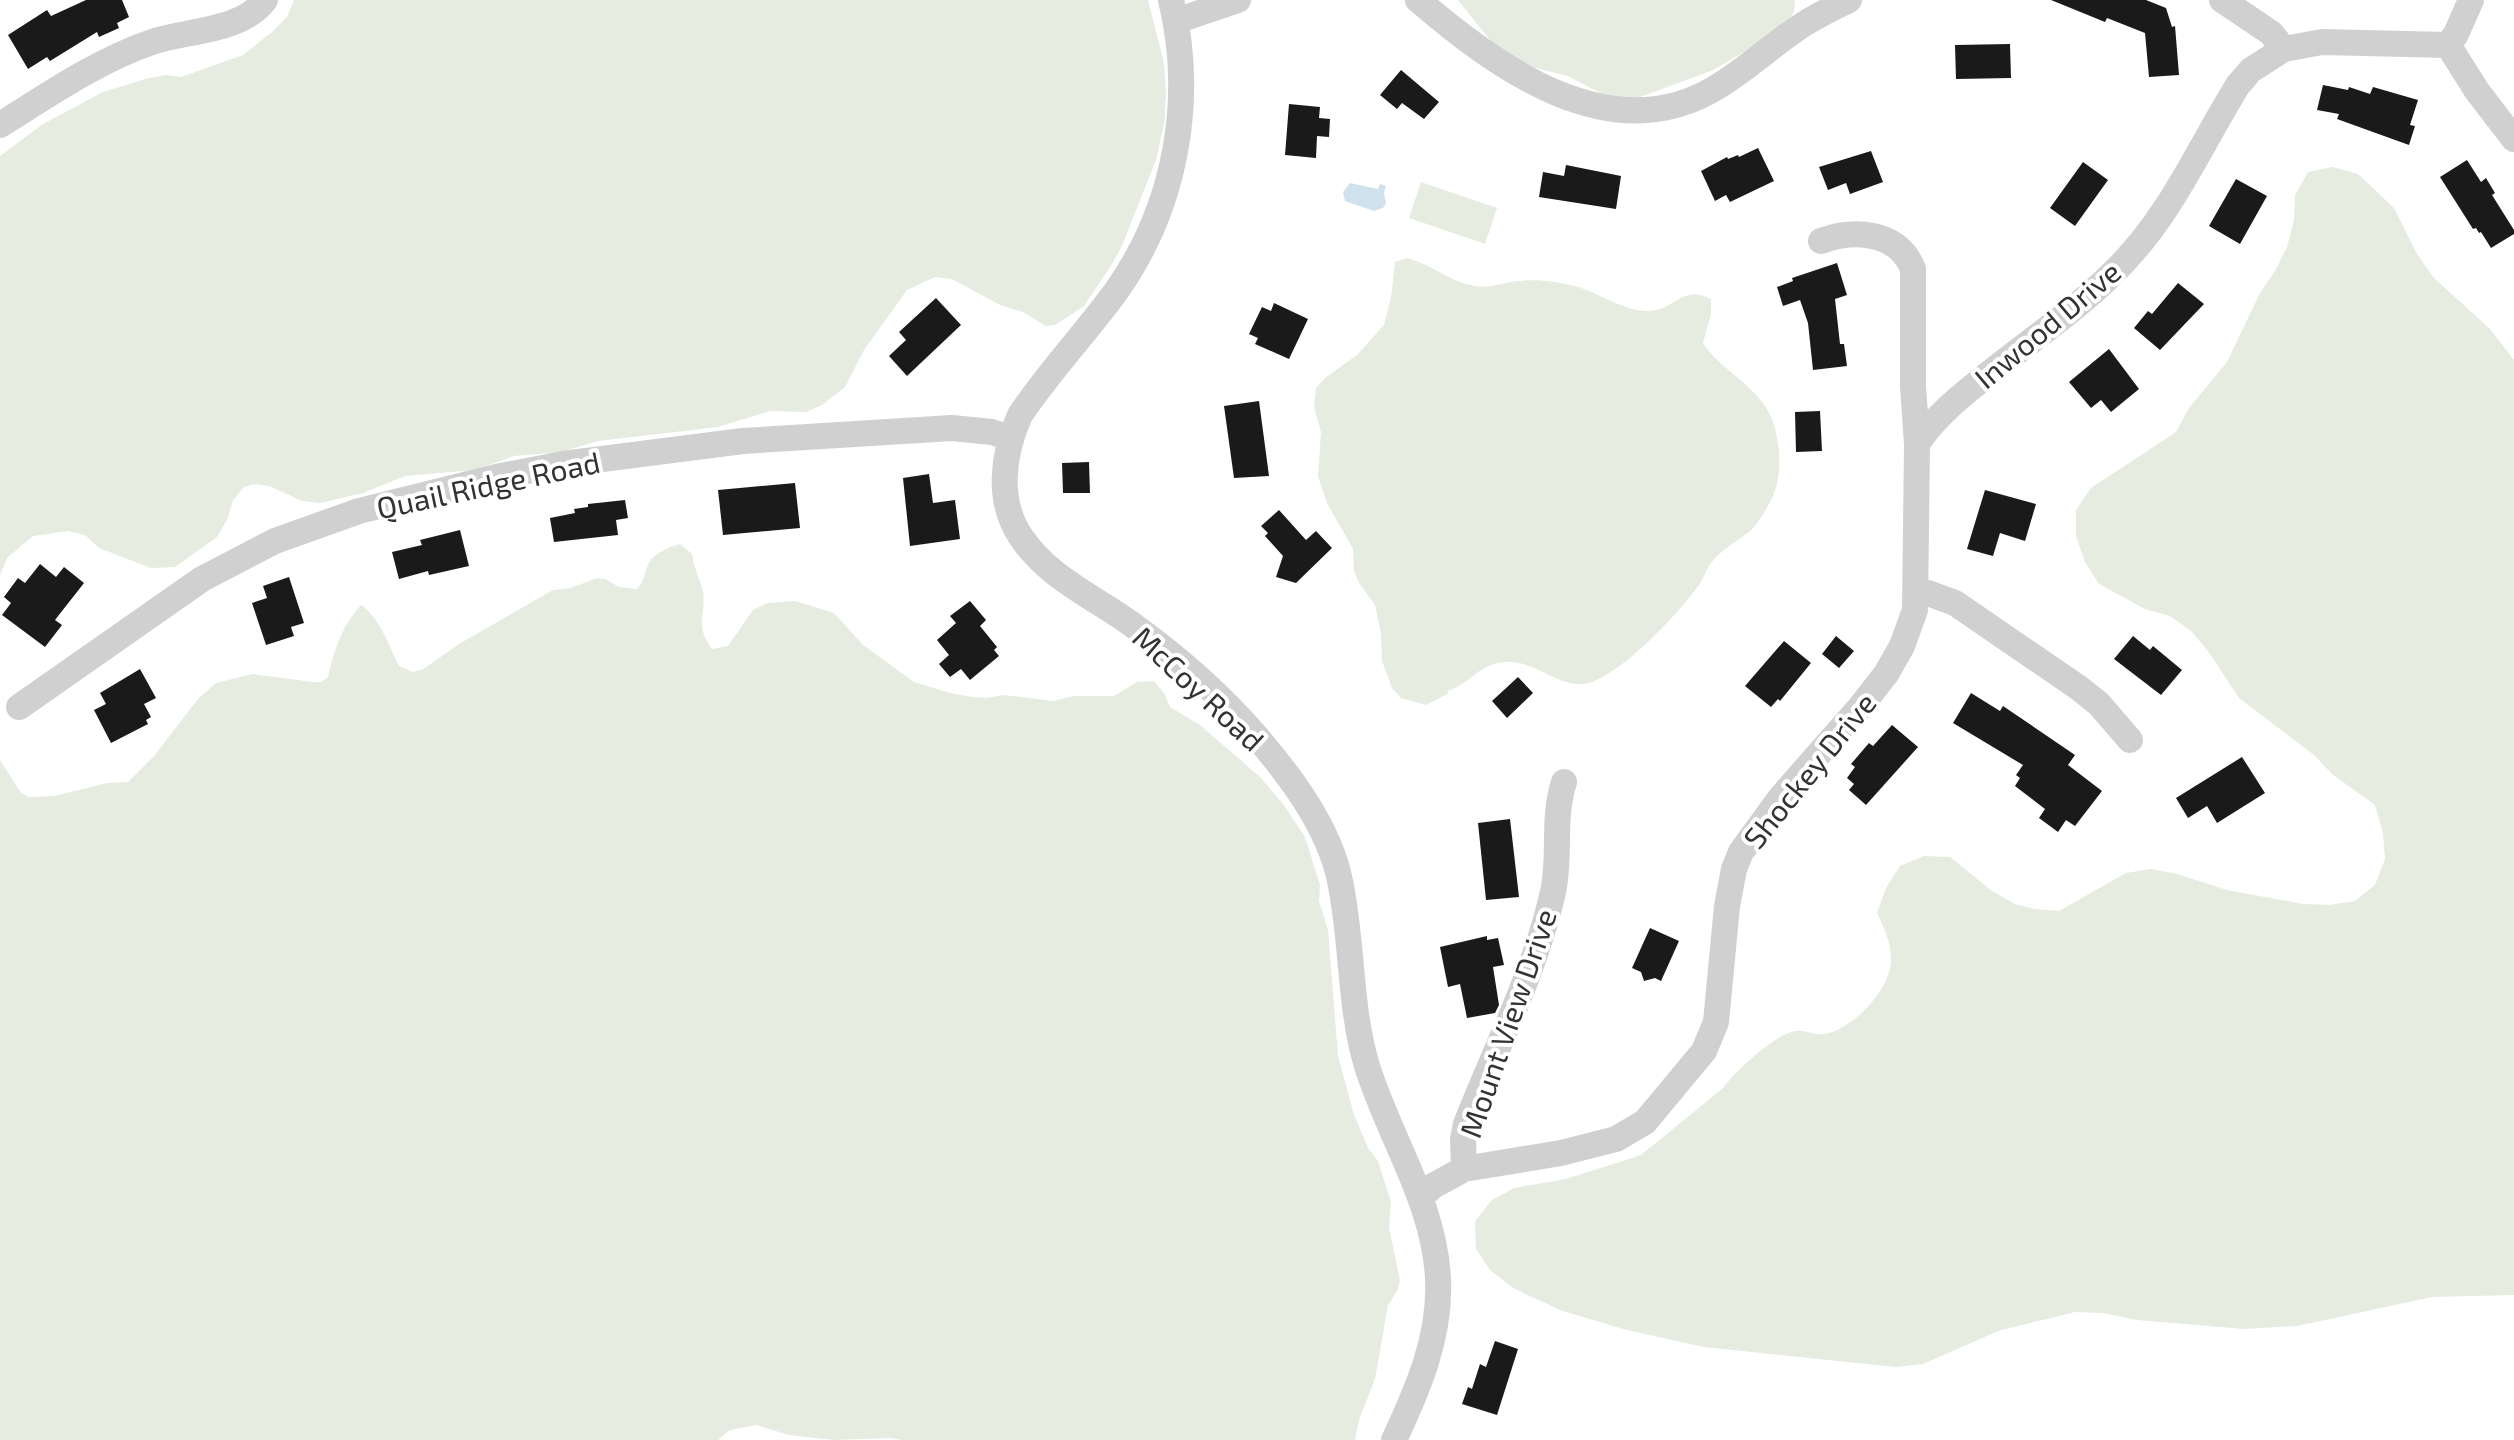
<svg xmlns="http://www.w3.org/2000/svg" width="2514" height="1440" font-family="'Exo 2',sans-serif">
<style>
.green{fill:#e6ecdf}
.water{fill:#cfe2ee}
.building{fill:#1a1a1a}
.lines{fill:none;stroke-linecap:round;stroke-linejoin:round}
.minor{stroke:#d0d0d0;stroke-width:26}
.labels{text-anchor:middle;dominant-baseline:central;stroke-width:8;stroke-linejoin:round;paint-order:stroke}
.street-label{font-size:30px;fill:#333;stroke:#fff}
</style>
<rect width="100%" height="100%" fill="#fff"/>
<path class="green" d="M 294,0 L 1148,0 L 1164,63 L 1166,91 L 1165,119 L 1156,160 L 1121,248 L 1112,264 L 1084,306 L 1055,325 L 1046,326 L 1023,312 L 1000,305 L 952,279 L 935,277 L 907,290 L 864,350 L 845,387 L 822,405 L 806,412 L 770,411 L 718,427 L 598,441 L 561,452 L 514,456 L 474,470 L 405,476 L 363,493 L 321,503 L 302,501 L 269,486 L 253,484 L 244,487 L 233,500 L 227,520 L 217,537 L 175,567 L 151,568 L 99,548 L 85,535 L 68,531 L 33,536 L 7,558 L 0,575 L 0,156 L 43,124 L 103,92 L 149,78 L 166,75 L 181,77 L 243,55 L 272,32 L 287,17 Z
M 1458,0 L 1795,0 L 1794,12 L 1787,22 L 1756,45 L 1713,70 L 1635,99 L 1604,95 L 1568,76 L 1515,63 L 1502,55 Z
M 2333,167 L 2358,174 L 2394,208 L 2417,254 L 2433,277 L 2490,329 L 2514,360 L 2514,1295 L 2432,1297 L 2297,1326 L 2244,1329 L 2137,1320 L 2103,1313 L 2075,1312 L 1998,1331 L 1923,1364 L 1895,1367 L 1704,1347 L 1623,1329 L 1560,1310 L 1513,1288 L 1490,1270 L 1476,1249 L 1475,1221 L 1492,1200 L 1514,1188 L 1566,1179 L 1641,1155 L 1722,1089 C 1736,1071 1772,1036 1795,1031 C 1804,1029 1815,1036 1825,1034 C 1853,1029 1891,989 1891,960 C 1891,942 1884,928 1877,913 L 1886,888 L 1900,866 L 1924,856 L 1950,857 L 1992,891 L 2015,904 L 2034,909 L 2059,911 L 2126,873 L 2151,869 L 2177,874 L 2227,890 L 2303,904 L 2329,905 L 2355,901 L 2375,885 L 2385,859 L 2383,833 L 2375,805 L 2332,774 L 2314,755 L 2239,698 L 2208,651 L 2191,631 L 2170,616 L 2145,609 L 2099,584 L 2085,562 L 2076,536 L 2076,510 L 2091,488 L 2176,432 L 2189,408 L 2227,362 L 2260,293 L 2275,271 L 2287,247 L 2294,220 L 2295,195 L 2308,172 Z
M 1421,182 L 1497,208 L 1485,244 L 1409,218 Z
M 1407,258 C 1431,264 1450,282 1475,286 C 1490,289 1503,282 1518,281 C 1538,279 1559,282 1578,287 C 1601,294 1624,311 1648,311 C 1674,311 1682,284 1711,299 L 1711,314 L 1703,343 C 1721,371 1758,385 1772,419 C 1780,440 1782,469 1775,491 C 1770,503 1759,524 1749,532 C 1736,542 1721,550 1711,563 C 1705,571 1703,581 1696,589 C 1674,618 1626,669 1592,682 C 1563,692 1540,663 1511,662 C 1480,660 1473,683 1447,691 L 1449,693 L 1426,705 L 1401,698 L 1392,688 L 1382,661 L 1381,634 L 1375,605 L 1359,583 L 1354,571 L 1353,549 L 1327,503 L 1318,476 L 1321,432 L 1314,407 L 1316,388 L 1325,378 L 1357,355 L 1384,325 L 1391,298 L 1395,262 Z
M 680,544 L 692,554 C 694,569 700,578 703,592 C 706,615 694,625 712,649 L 728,646 L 753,610 L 768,603 L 795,601 L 834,613 L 863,645 L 914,682 L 950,693 L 971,697 L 987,698 L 1003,695 L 1054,701 L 1073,696 L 1114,696 L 1137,682 L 1154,681 L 1164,693 L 1170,707 L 1200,725 L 1260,777 L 1283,804 L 1305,837 L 1320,885 L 1319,901 L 1328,930 L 1338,1056 L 1354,1115 L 1368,1148 L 1378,1161 L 1391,1202 L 1389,1228 L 1400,1280 L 1397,1291 L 1388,1305 L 1375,1379 L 1359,1420 L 1355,1440 L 902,1440 L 891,1438 L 834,1440 L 789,1435 L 756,1425 L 730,1430 L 718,1440 L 0,1440 L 0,760 L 21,793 L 29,797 L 54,796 L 107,783 L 128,782 L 154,756 L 198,699 L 216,683 L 253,674 L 313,682 L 321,682 L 328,677 C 335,649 341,627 361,605 C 380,618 389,646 399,666 L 413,672 L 422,670 L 459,644 L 553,590 L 571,588 L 597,578 L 605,579 L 619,587 L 637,589 C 646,580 644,569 651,560 C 657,552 672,546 680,544 Z"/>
<path class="water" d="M 1350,183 L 1378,189 L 1380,184 L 1386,186 L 1384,193 L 1386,203 L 1383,208 L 1374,211 L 1345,201 L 1343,192 Z"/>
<path class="building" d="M 86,0 L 122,0 L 129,17 L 117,23 L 119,28 L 99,37 L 97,32 L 50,61 L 47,57 L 28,69 L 8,35 L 47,10 L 51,16 Z
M 2051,0 L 2146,0 L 2166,8 L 2172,27 L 2175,26 L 2179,75 L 2149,77 L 2145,33 L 2107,18 L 2105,22 Z
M 2010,44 L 2011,78 L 1956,79 L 1955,45 Z
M 1401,70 L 1439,102 L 1424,119 L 1402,103 L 1397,109 L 1380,95 Z
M 2323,85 L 2348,90 L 2349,87 L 2370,94 L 2373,87 L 2418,100 L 2410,125 L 2415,126 L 2409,145 L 2337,119 L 2339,114 L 2317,110 Z
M 1289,104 L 1320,107 L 1319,118 L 1330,119 L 1329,137 L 1317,136 L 1316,158 L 1285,155 Z
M 1758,148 L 1774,181 L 1730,202 L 1726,195 L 1715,201 L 1701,171 L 1727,157 L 1728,159 L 1738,155 L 1739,157 Z
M 1871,151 L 1883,182 L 1850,194 L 1846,183 L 1828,190 L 1819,167 Z
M 2467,160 L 2481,182 L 2486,178 L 2495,193 L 2492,195 L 2514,230 L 2514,234 L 2491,248 L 2481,232 L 2479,233 L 2476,228 L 2473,229 L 2440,177 Z
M 2083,162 L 2108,180 L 2075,226 L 2050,208 Z
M 1566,165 L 1621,176 L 1616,209 L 1539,197 L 1543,172 L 1564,176 Z
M 2236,179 L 2267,196 L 2240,244 L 2209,226 Z
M 1837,263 L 1847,295 L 1835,299 L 1840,344 L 1844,344 L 1847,366 L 1813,370 L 1808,323 L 1800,300 L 1783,306 L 1777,287 L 1793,281 L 1792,278 Z
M 2178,283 L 2204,304 L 2160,350 L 2134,328 L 2148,311 L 2152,314 Z
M 936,298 L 961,325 L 907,376 L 889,356 L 906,340 L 899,332 Z
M 1274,303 L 1308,319 L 1289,359 L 1255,344 L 1258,338 L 1249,334 L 1262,307 L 1271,311 Z
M 2109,349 L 2139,389 L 2111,412 L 2101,400 L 2091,408 L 2069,382 Z
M 1259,401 L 1269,476 L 1234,478 L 1224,406 Z
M 1820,411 L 1822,451 L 1796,452 L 1795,412 Z
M 1089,462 L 1090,493 L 1063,493 L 1062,463 Z
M 929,474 L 933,503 L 955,500 L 960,539 L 910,546 L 903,478 Z
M 795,483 L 800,528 L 723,535 L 718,490 Z
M 1985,490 L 2036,504 L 2025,541 L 2000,533 L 1993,556 L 1967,549 Z
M 625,500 L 628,518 L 616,520 L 618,535 L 554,542 L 550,518 L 575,513 L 574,509 L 588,507 L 588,504 Z
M 1279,510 L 1306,540 L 1316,531 L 1332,548 L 1296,583 L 1276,577 L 1283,556 L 1265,536 L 1268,533 L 1261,526 Z
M 460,530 L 469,566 L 429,575 L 428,571 L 399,579 L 392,552 L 422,545 L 420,540 Z
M 40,564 L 56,577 L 64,567 L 84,583 L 55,620 L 62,625 L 45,647 L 2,615 L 11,603 L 4,597 L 18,578 L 25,583 Z
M 289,577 L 304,623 L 291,627 L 294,636 L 266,645 L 252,603 L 267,598 L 263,586 Z
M 970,601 L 986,620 L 980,626 L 997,647 L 994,650 L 999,656 L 970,680 L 961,669 L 950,677 L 939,664 L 949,655 L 937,640 L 956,623 L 950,616 Z
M 1836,636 L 1854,651 L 1839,668 L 1822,654 Z
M 2133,636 L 2150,650 L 2153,646 L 2182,670 L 2161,695 L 2114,659 Z
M 1784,641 L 1811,663 L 1780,701 L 1778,699 L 1771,707 L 1745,686 Z
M 140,669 L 156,698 L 144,704 L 151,717 L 146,720 L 148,724 L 111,743 L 94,710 L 106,704 L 100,693 Z
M 1518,677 L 1533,693 L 1507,718 L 1492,701 Z
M 1971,693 L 2000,711 L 2003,706 L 2075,755 L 2068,765 L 2102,791 L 2075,826 L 2066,820 L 2058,832 L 2039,818 L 2045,809 L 2015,786 L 2020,778 L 2016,775 L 2023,765 L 1953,723 Z
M 1892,725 L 1918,747 L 1866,805 L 1849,790 L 1854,784 L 1847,778 L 1855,767 L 1851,764 L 1869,743 L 1873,746 Z
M 2242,757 L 2265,793 L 2217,823 L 2207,806 L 2188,818 L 2176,798 Z
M 1510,819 L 1519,897 L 1486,900 L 1478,823 Z
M 1650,928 L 1679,941 L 1661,981 L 1655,978 L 1644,981 L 1641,972 L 1632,968 Z
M 1487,936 L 1487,940 L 1498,938 L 1504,965 L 1493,967 L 1499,1005 L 1495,1013 L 1467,1018 L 1460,984 L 1448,987 L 1440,947 Z
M 1495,1341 L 1518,1349 L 1497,1415 L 1462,1404 L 1468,1387 L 1472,1389 L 1480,1364 L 1486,1367 Z"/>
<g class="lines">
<path class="minor" d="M 1171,0 C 1195,99 1176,206 1117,290 C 1086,333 1049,371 1020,415 C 1003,453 996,500 1021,537 C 1048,578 1096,598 1134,626 C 1177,657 1221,696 1256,736 C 1291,777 1329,827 1340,881 C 1353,943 1349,1006 1367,1066 C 1389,1137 1434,1202 1438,1278 C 1441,1336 1418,1389 1394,1440
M 1418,0 C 1497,68 1612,152 1717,87 C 1747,69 1772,45 1801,26 C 1816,16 1833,8 1849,0
M 2222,0 L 2271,33 L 2284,49 L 2322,42 L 2448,45
M 1176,21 L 1238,0
M 2448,45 L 2477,91 L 2514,139
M 2448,45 L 2456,34 L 2471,0
M 0,125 C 48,95 99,60 152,42 C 187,30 241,32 265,0
M 1917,444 C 1935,416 1961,396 1986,376 C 2029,341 2075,311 2114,272 C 2171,216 2197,151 2238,85 L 2251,70 L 2284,49
M 1917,589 L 1955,603 L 2079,688 L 2099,704 L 2130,740
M 19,707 L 202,579 L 275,541 L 359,511 L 496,477 L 563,464 L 743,441 L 952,428 L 992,432 L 1010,438
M 1464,1169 L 1463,1139 L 1466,1124 C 1496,1048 1535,972 1553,892 C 1561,855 1552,820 1564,782
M 1420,1198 L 1433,1186 L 1464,1169 L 1561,1153 L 1616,1139 L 1645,1122 L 1704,1051 L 1716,1022 L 1727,906 L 1734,869 L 1741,852 L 1781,797 L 1861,706 L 1886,674 L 1902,646 L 1915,610 L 1917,444 L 1913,386 L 1913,269 C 1898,231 1854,229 1821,241"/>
</g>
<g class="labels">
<g class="street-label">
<text transform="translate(2047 324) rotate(-40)">Inwood Drive</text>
<text transform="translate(488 484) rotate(-12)">Quail Ridge Road</text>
<text transform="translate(1199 688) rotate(43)">McCoy Road</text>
<text transform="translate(1809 770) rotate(-51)">Shockey Drive</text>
<text transform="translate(1507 1023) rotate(-71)">Mount View Drive</text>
</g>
</g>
</svg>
